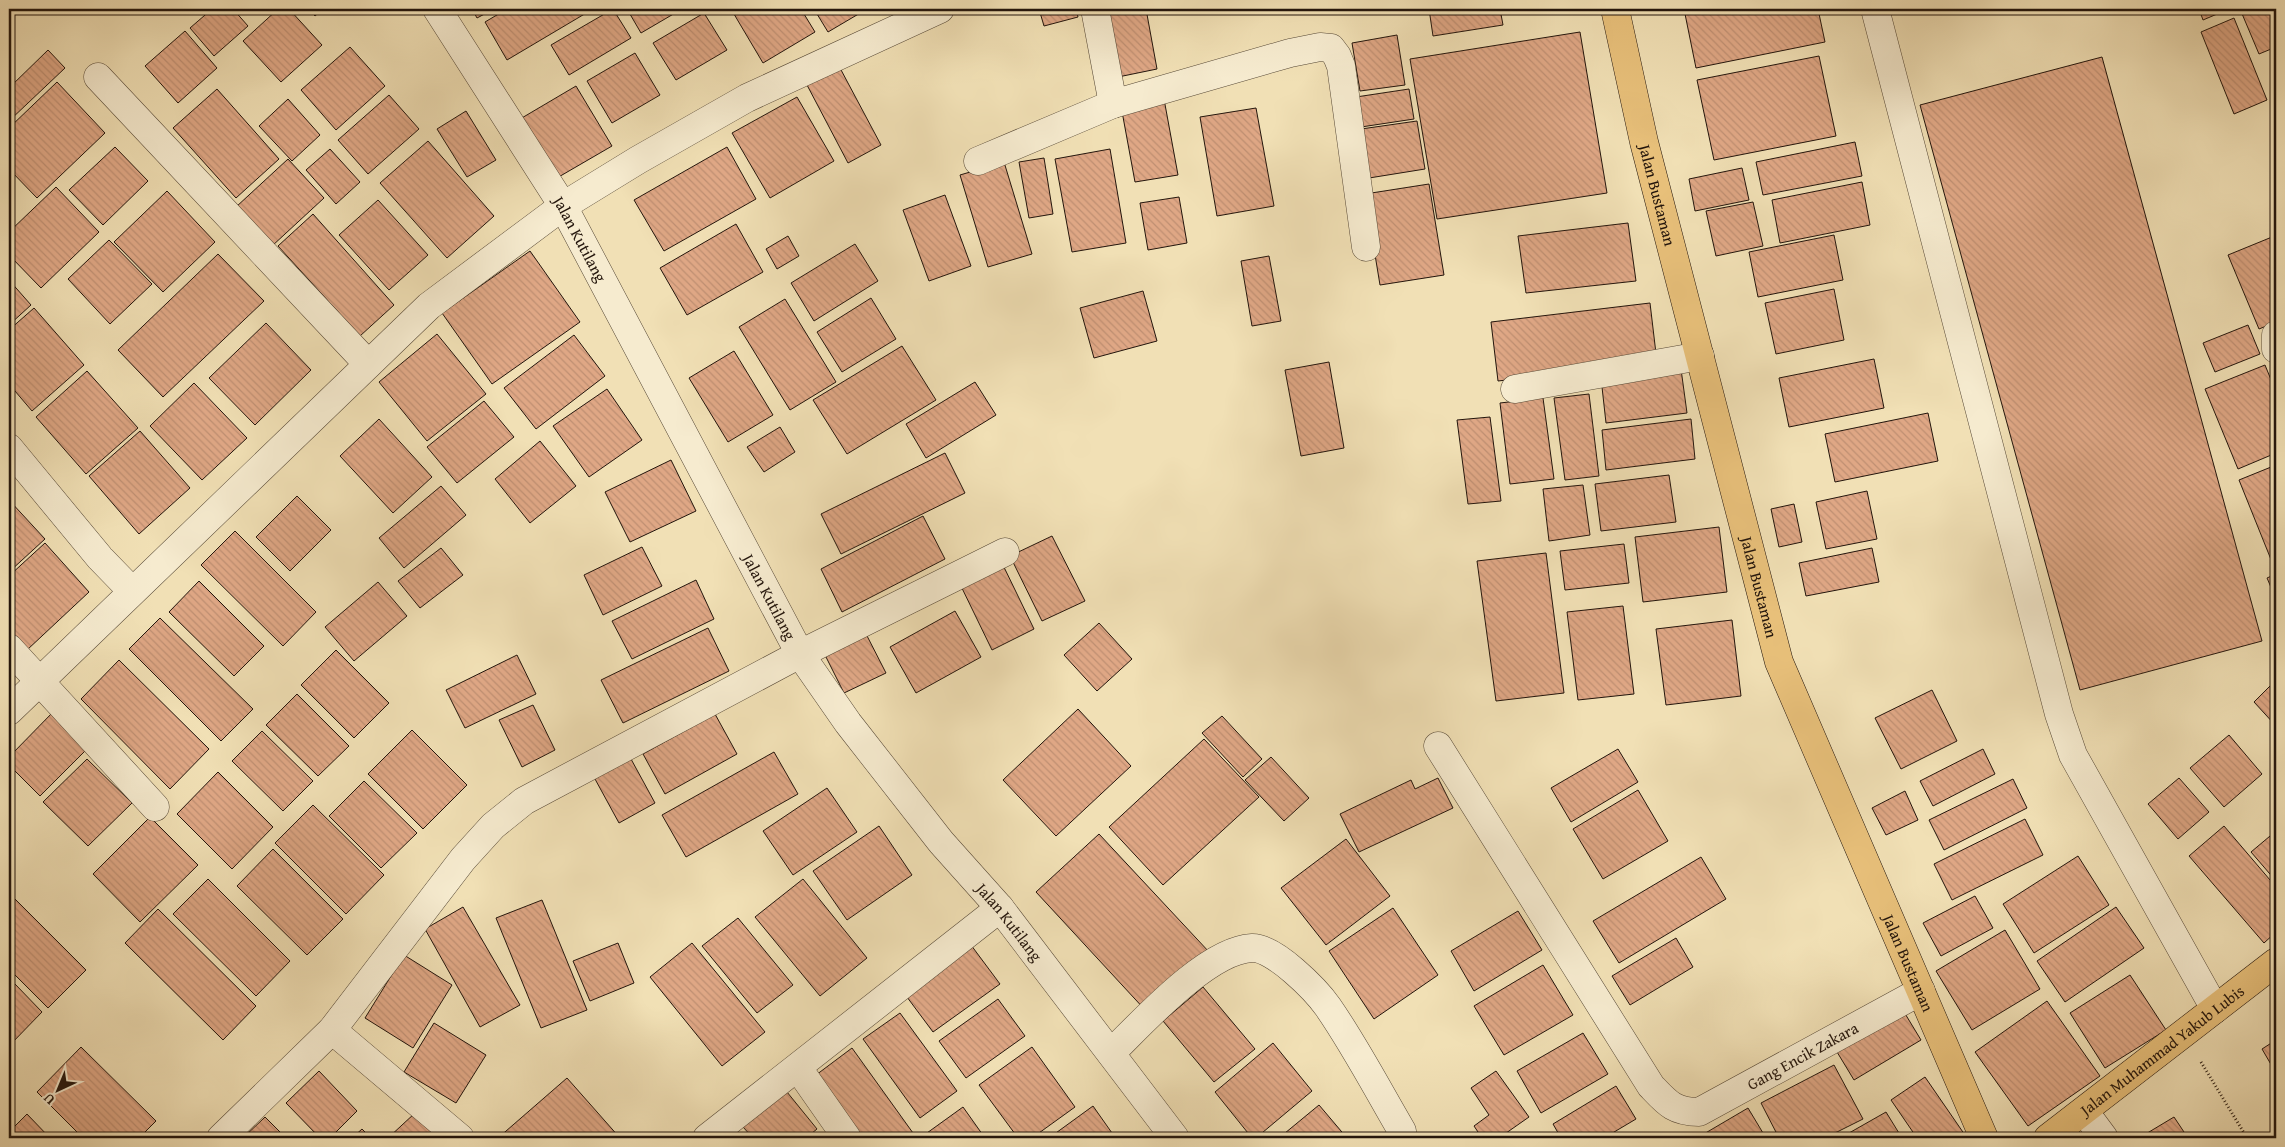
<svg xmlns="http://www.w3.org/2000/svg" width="2285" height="1147" font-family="'Gentium Book Plus',serif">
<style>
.building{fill:url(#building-back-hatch);stroke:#23150c}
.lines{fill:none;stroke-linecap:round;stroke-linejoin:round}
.minor-casing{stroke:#564836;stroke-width:29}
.major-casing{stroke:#23150c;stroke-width:29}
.path{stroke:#23150c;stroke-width:3;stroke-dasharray:1 2.5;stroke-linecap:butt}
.minor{stroke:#f6ebcf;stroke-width:28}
.major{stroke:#e8c07a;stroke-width:28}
.labels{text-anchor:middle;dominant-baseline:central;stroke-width:4;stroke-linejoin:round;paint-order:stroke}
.street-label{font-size:16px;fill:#23150c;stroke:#f6ebcf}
</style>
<defs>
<pattern id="building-back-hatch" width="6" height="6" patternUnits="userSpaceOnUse" patternTransform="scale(1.25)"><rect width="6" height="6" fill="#dfa785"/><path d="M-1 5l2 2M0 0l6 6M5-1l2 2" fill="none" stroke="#bf8f72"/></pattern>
</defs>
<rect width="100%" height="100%" fill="#f1e0b5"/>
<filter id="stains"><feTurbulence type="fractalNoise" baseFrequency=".004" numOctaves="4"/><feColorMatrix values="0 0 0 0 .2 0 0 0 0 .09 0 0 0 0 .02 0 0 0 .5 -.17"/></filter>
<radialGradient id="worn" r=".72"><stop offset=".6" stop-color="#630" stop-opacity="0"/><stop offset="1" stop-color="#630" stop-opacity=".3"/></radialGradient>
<path class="building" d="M 108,9 L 122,9 L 108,12 Z
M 212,9 L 233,9 L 248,26 L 214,56 L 190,28 Z
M 278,9 L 289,9 L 322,45 L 281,82 L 243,41 Z
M 308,9 L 323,9 L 315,16 Z
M 472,9 L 494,9 L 477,18 Z
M 507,9 L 593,9 L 507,60 L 485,22 Z
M 613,9 L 631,38 L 569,75 L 551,45 Z
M 627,9 L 682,9 L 641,33 Z
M 731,9 L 801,9 L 815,32 L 763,63 Z
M 814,9 L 867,9 L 828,32 Z
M 1039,9 L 1076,9 L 1078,17 L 1044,26 Z
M 1106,9 L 1146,9 L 1157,69 L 1118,77 Z
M 1351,9 L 1378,9 L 1351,13 Z
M 1429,9 L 1500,9 L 1503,25 L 1433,36 Z
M 1684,9 L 1818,9 L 1825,42 L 1696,68 Z
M 2199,9 L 2229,9 L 2203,20 Z
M 2240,9 L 2276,9 L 2276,47 L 2259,54 Z
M 704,13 L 727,50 L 676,80 L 653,43 Z
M 2234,18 L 2267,100 L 2234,114 L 2201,32 Z
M 185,31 L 217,68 L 178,103 L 145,66 Z
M 1580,32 L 1607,193 L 1437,219 L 1410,59 Z
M 1397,35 L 1405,85 L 1360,91 L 1352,43 Z
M 350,47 L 385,86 L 336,130 L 301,90 Z
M 48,50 L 65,68 L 9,121 L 9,88 Z
M 635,53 L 660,95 L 612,123 L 587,81 Z
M 1819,56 L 1836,136 L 1714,160 L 1697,80 Z
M 2102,57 L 2262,641 L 2080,690 L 1920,105 Z
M 840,68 L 881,145 L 848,163 L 807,85 Z
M 57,82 L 105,133 L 37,198 L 9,169 L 9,128 Z
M 576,86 L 612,146 L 550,182 L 515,122 Z
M 217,89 L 279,159 L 236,198 L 173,128 Z
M 1409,89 L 1414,119 L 1361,127 L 1356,97 Z
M 389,95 L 419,129 L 368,174 L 338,140 Z
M 797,97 L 834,161 L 770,198 L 732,133 Z
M 288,99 L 320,135 L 292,161 L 259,126 Z
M 1164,99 L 1178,175 L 1135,182 L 1121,106 Z
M 1256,108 L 1274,206 L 1217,216 L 1200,117 Z
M 466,111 L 496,160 L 467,177 L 437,129 Z
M 1417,121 L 1425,169 L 1369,178 L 1361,129 Z
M 428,141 L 494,216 L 447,258 L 380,183 Z
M 1855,142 L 1862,176 L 1763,195 L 1756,162 Z
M 115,147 L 148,181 L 103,225 L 69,190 Z
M 727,147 L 756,199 L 664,251 L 634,200 Z
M 330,149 L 360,182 L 336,204 L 306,170 Z
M 1110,149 L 1126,243 L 1072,252 L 1055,159 Z
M 1044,158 L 1053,214 L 1029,218 L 1019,162 Z
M 288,159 L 324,198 L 272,246 L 236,207 Z
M 1004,162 L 1032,254 L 988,267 L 960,175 Z
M 1742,168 L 1749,200 L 1695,211 L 1689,179 Z
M 1862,182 L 1870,225 L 1780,243 L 1772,200 Z
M 1429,184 L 1444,275 L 1380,285 L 1365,194 Z
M 56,187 L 99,232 L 41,288 L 9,255 L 9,232 Z
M 167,191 L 215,242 L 163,292 L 114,242 Z
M 945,195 L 971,266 L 929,281 L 903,210 Z
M 1179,197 L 1187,243 L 1148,250 L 1140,203 Z
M 378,200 L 428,255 L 389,290 L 339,235 Z
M 1753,202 L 1763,246 L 1716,256 L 1706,211 Z
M 313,214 L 394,305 L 360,336 L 278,246 Z
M 1628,223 L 1636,281 L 1526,293 L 1518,236 Z
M 736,224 L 763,272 L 687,315 L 660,268 Z
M 1834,235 L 1843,280 L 1758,297 L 1749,252 Z
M 788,236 L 799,256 L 777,269 L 766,249 Z
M 2272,237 L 2276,249 L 2276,322 L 2259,329 L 2228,255 Z
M 109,240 L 152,284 L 110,324 L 68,279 Z
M 855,244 L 878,281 L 814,321 L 791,283 Z
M 530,251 L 580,322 L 492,384 L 442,313 Z
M 218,254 L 264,301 L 163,397 L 118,350 Z
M 1269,256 L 1281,321 L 1252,326 L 1241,261 Z
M 9,280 L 31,305 L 9,325 Z
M 1834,289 L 1844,340 L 1776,354 L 1765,303 Z
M 1143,291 L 1157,341 L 1094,358 L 1080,308 Z
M 871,298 L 896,339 L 842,372 L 817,332 Z
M 785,299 L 836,382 L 790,410 L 739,327 Z
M 1650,303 L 1657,362 L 1498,381 L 1491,322 Z
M 34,308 L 84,365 L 32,411 L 9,384 L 9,330 Z
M 266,323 L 311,370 L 255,425 L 209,378 Z
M 2248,325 L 2260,354 L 2215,372 L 2203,343 Z
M 437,334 L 486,394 L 427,441 L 379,382 Z
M 574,335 L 605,376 L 536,429 L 504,388 Z
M 902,346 L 936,400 L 847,454 L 813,400 Z
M 734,351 L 773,415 L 728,442 L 689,378 Z
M 1874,359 L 1884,408 L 1789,427 L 1779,378 Z
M 1329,362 L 1344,448 L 1301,456 L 1285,370 Z
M 2265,365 L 2276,392 L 2276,453 L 2238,469 L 2205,389 Z
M 1681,369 L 1687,413 L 1606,423 L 1601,378 Z
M 87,371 L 138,428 L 86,474 L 36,417 Z
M 975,382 L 996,415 L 926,458 L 906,424 Z
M 194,383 L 247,438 L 202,480 L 150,426 Z
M 607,389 L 642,440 L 589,477 L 553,426 Z
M 1589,394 L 1599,476 L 1565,480 L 1554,398 Z
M 1543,398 L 1554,479 L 1510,484 L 1500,403 Z
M 484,401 L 514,437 L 457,483 L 427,447 Z
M 1928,413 L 1938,461 L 1835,482 L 1825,434 Z
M 1490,417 L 1501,501 L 1468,504 L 1457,420 Z
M 379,419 L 432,477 L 393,513 L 340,456 Z
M 1691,419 L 1695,459 L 1606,470 L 1602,430 Z
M 780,427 L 795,452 L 764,472 L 747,447 Z
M 140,431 L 190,488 L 139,534 L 89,476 Z
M 540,441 L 576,486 L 530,523 L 495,479 Z
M 945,453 L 965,493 L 841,554 L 821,514 Z
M 671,460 L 696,511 L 630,542 L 605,492 Z
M 2276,465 L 2276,567 L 2274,567 L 2239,480 Z
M 1669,475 L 1676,522 L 1601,531 L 1595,484 Z
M 1583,485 L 1590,535 L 1549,541 L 1543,489 Z
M 441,486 L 466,515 L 404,568 L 379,538 Z
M 1867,491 L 1877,539 L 1826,549 L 1816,502 Z
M 297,496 L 331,530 L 290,571 L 256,537 Z
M 9,500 L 45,539 L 9,572 Z
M 1794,504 L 1802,542 L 1779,547 L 1771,509 Z
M 923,516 L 945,559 L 842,612 L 821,569 Z
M 1719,527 L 1727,592 L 1643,602 L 1635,537 Z
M 235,531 L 316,612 L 283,646 L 201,565 Z
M 1052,536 L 1085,601 L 1042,621 L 1010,556 Z
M 45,543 L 89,592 L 27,650 L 9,631 L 9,576 Z
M 1624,544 L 1629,583 L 1565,590 L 1560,551 Z
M 642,547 L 662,586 L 603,615 L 584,575 Z
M 441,548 L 463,575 L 420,608 L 398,581 Z
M 1872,548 L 1879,582 L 1806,596 L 1799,563 Z
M 1546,553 L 1564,693 L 1496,701 L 1477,561 Z
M 1001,561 L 1034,629 L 992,650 L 959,582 Z
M 2276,574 L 2276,599 L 2267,578 Z
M 696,580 L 714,619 L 632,659 L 612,621 Z
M 199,581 L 264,646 L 234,676 L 169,612 Z
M 378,582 L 407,616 L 354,661 L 325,627 Z
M 1623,606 L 1634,694 L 1578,700 L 1567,612 Z
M 955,611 L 981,657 L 916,693 L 890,647 Z
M 160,618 L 253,709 L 221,741 L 129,649 Z
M 1732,620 L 1741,696 L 1666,705 L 1656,629 Z
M 1099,623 L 1132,659 L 1097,691 L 1064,655 Z
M 708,628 L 729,671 L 623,723 L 601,680 Z
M 864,630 L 886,673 L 844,693 L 823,651 Z
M 336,650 L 389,703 L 354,738 L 301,685 Z
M 517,655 L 536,694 L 465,728 L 446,690 Z
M 119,660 L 209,749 L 170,789 L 81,699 Z
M 2276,680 L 2276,726 L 2254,702 Z
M 1932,690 L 1957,741 L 1901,769 L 1875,718 Z
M 297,694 L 349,746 L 318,776 L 266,725 Z
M 533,705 L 555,750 L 522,767 L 499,720 Z
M 1078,709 L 1131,766 L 1056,836 L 1003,780 Z
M 55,710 L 91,745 L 40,796 L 9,765 L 9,757 Z
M 715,714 L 737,754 L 665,794 L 643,754 Z
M 1222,716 L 1262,759 L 1243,777 L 1202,733 Z
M 412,730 L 467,785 L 423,829 L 368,774 Z
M 262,731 L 313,781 L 283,811 L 232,761 Z
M 2229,735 L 2262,774 L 2224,807 L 2190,768 Z
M 1204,739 L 1259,797 L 1163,885 L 1109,827 Z
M 625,748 L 655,803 L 619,823 L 589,768 Z
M 1618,749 L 1638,782 L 1571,822 L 1551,788 Z
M 1983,749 L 1995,774 L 1933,806 L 1920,781 Z
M 774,752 L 798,794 L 686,857 L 662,815 Z
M 1271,757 L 1309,798 L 1284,821 L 1245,780 Z
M 87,759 L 132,803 L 88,846 L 43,802 Z
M 218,772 L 273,827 L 232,869 L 177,814 Z
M 1438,778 L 1453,808 L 1359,852 L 1340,814 L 1411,780 L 1415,789 Z
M 2179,778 L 2209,812 L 2178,839 L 2148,804 Z
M 2013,779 L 2027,808 L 1944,850 L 1929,820 Z
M 364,781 L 417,833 L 381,868 L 329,816 Z
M 827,788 L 857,832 L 793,875 L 763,831 Z
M 1638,790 L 1668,841 L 1603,879 L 1573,829 Z
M 1905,791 L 1918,820 L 1886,835 L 1872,808 Z
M 313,805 L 384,875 L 346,914 L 275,843 Z
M 150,817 L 198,865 L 140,922 L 93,874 Z
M 2025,819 L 2043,855 L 1952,900 L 1934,864 Z
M 879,826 L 912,875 L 847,920 L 813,871 Z
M 2224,826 L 2276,887 L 2276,932 L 2264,943 L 2189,856 Z
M 2276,831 L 2276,881 L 2251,852 Z
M 1099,834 L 1210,953 L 1147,1012 L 1036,892 Z
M 1346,839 L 1390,896 L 1326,945 L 1281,888 Z
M 273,849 L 343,919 L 307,955 L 237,886 Z
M 2078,856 L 2109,905 L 2034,953 L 2003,904 Z
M 1701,857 L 1726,899 L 1619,963 L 1593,921 Z
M 208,879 L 290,961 L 256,996 L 173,914 Z
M 803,879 L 867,958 L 820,996 L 755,917 Z
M 9,893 L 86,970 L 48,1008 L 9,969 Z
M 1975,896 L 1993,928 L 1941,956 L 1923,923 Z
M 542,900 L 587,1010 L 541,1028 L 496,918 Z
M 463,907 L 520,1005 L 480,1027 L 425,929 Z
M 2116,907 L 2144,948 L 2065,1002 L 2037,961 Z
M 1393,908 L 1438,975 L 1374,1019 L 1329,951 Z
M 158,909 L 256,1006 L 223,1040 L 125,943 Z
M 1518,911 L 1542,950 L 1474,991 L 1451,951 Z
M 738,918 L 793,985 L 757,1013 L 702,946 Z
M 2005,930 L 2040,989 L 1972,1030 L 1936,971 Z
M 1676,938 L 1693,967 L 1630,1005 L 1612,976 Z
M 968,941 L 1000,984 L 933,1032 L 901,989 Z
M 618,943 L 634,983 L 590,1001 L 573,961 Z
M 692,943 L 765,1032 L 722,1066 L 650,977 Z
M 404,955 L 452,985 L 413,1048 L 365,1018 Z
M 1543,965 L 1573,1015 L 1504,1055 L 1474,1006 Z
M 2130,975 L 2166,1030 L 2105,1068 L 2070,1013 Z
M 15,984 L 42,1012 L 9,1046 L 9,990 Z
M 1203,987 L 1255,1049 L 1214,1082 L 1163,1021 Z
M 998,999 L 1025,1036 L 966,1078 L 939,1041 Z
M 2047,1001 L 2100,1076 L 2028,1126 L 1975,1052 Z
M 1901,1007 L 1921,1040 L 1854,1080 L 1834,1047 Z
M 900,1013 L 957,1091 L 920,1118 L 863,1039 Z
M 434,1023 L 486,1055 L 456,1103 L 404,1072 Z
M 1583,1033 L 1608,1074 L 1541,1113 L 1517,1071 Z
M 2276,1040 L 2276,1073 L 2262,1049 Z
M 1273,1043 L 1312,1091 L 1256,1138 L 1252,1138 L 1215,1092 Z
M 81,1047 L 156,1121 L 139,1138 L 83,1138 L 37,1092 Z
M 1032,1047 L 1075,1107 L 1032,1138 L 1018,1138 L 979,1085 Z
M 852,1048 L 913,1133 L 905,1138 L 861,1138 L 816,1075 Z
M 1834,1065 L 1863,1119 L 1825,1138 L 1779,1138 L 1761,1103 Z
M 319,1071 L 357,1111 L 330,1138 L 320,1138 L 286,1103 Z
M 1496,1071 L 1529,1117 L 1499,1138 L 1482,1138 L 1474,1126 L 1489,1115 L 1471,1088 Z
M 1925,1077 L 1967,1138 L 1917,1138 L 1891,1100 Z
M 567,1078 L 620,1138 L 498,1138 Z
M 1616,1086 L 1636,1119 L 1604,1138 L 1561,1138 L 1553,1124 Z
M 787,1092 L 817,1129 L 806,1138 L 753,1138 L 743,1127 Z
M 1319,1105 L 1347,1138 L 1279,1138 Z
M 1093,1106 L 1112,1133 L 1105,1138 L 1049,1138 Z
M 963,1107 L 985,1138 L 920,1138 Z
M 1748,1108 L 1766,1138 L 1697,1138 Z
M 1886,1112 L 1902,1138 L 1842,1138 L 1842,1137 Z
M 415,1113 L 439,1138 L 388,1138 Z
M 27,1114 L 50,1138 L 9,1138 L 9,1132 Z
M 265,1117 L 286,1138 L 243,1138 Z
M 2174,1117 L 2188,1138 L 2139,1138 Z
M 362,1129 L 371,1138 L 352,1138 Z
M 736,1133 L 740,1138 L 729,1138 Z"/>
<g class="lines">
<g class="minor-casing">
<g id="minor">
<path id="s1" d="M 437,9 L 563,206 L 800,654 L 848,723 L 941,842 L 1000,908 L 1175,1138"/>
<path d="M 1095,9 L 1113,104"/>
<path d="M 1875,9 L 2059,714 L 2073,755 L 2215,1009"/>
<path d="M 98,77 L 368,364"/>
<path d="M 978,161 L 1113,104 L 1290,53 L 1320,47 L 1331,48 L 1337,56 L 1341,66 L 1366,247"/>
<path d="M 2276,335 L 2276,349"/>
<path d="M 1515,389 L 1700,356"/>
<path d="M 9,448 L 100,558 L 132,591"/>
<path d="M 9,648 L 155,807"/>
<path d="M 9,711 L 429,306 L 563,206 L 638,160 L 747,98 L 940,9"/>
<path id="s2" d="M 1438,746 L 1651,1086 C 1667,1103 1674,1112 1699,1112 L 1921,991"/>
<path d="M 332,1030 L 460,1138"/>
<path d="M 1111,1053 C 1142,1023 1207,950 1252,948 C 1274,947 1316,990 1328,1007 C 1355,1046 1378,1090 1402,1131"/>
<path d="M 798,1068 L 847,1138"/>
<path d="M 2084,1111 L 2104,1138"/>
<path d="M 221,1138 L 332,1030 L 463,859 L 493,826 L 524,801 L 800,654 L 1005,552"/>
<path d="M 707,1138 L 1000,908"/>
</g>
</g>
<g class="major-casing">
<g id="major">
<path id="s3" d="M 1615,9 L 1644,142 L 1779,662 L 1984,1138"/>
<path id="s4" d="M 2048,1138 L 2276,962"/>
</g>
</g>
<path class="path" d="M 2201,1062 L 2247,1138"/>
<use href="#minor" class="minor"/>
<use href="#major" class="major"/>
</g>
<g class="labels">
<g class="street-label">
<text stroke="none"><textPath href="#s3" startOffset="191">Jalan Bustaman</textPath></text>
<text stroke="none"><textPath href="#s1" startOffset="271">Jalan Kutilang</textPath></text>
<text stroke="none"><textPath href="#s3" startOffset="596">Jalan Bustaman</textPath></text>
<text stroke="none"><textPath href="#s1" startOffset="676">Jalan Kutilang</textPath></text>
<text stroke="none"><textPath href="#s1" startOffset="1081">Jalan Kutilang</textPath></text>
<text stroke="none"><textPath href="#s3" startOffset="1001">Jalan Bustaman</textPath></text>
<text stroke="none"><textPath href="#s4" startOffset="144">Jalan Muhammad Yakub Lubis</textPath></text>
<text stroke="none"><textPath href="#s2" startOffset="576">Gang Encik Zakara</textPath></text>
</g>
</g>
<rect width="2285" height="1147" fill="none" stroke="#f1e0b5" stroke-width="30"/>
<rect x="10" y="10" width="2265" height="1127" fill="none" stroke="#23150c" stroke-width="2.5"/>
<rect x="15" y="15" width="2255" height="1117" fill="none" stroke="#23150c"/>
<g transform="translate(58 1090) rotate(224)" stroke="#f6ebcf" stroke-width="4" paint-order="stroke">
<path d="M0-4L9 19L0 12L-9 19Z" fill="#23150c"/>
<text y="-8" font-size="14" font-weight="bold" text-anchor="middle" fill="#23150c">U</text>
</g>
<rect width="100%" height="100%" filter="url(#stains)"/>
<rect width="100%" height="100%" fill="url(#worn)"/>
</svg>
